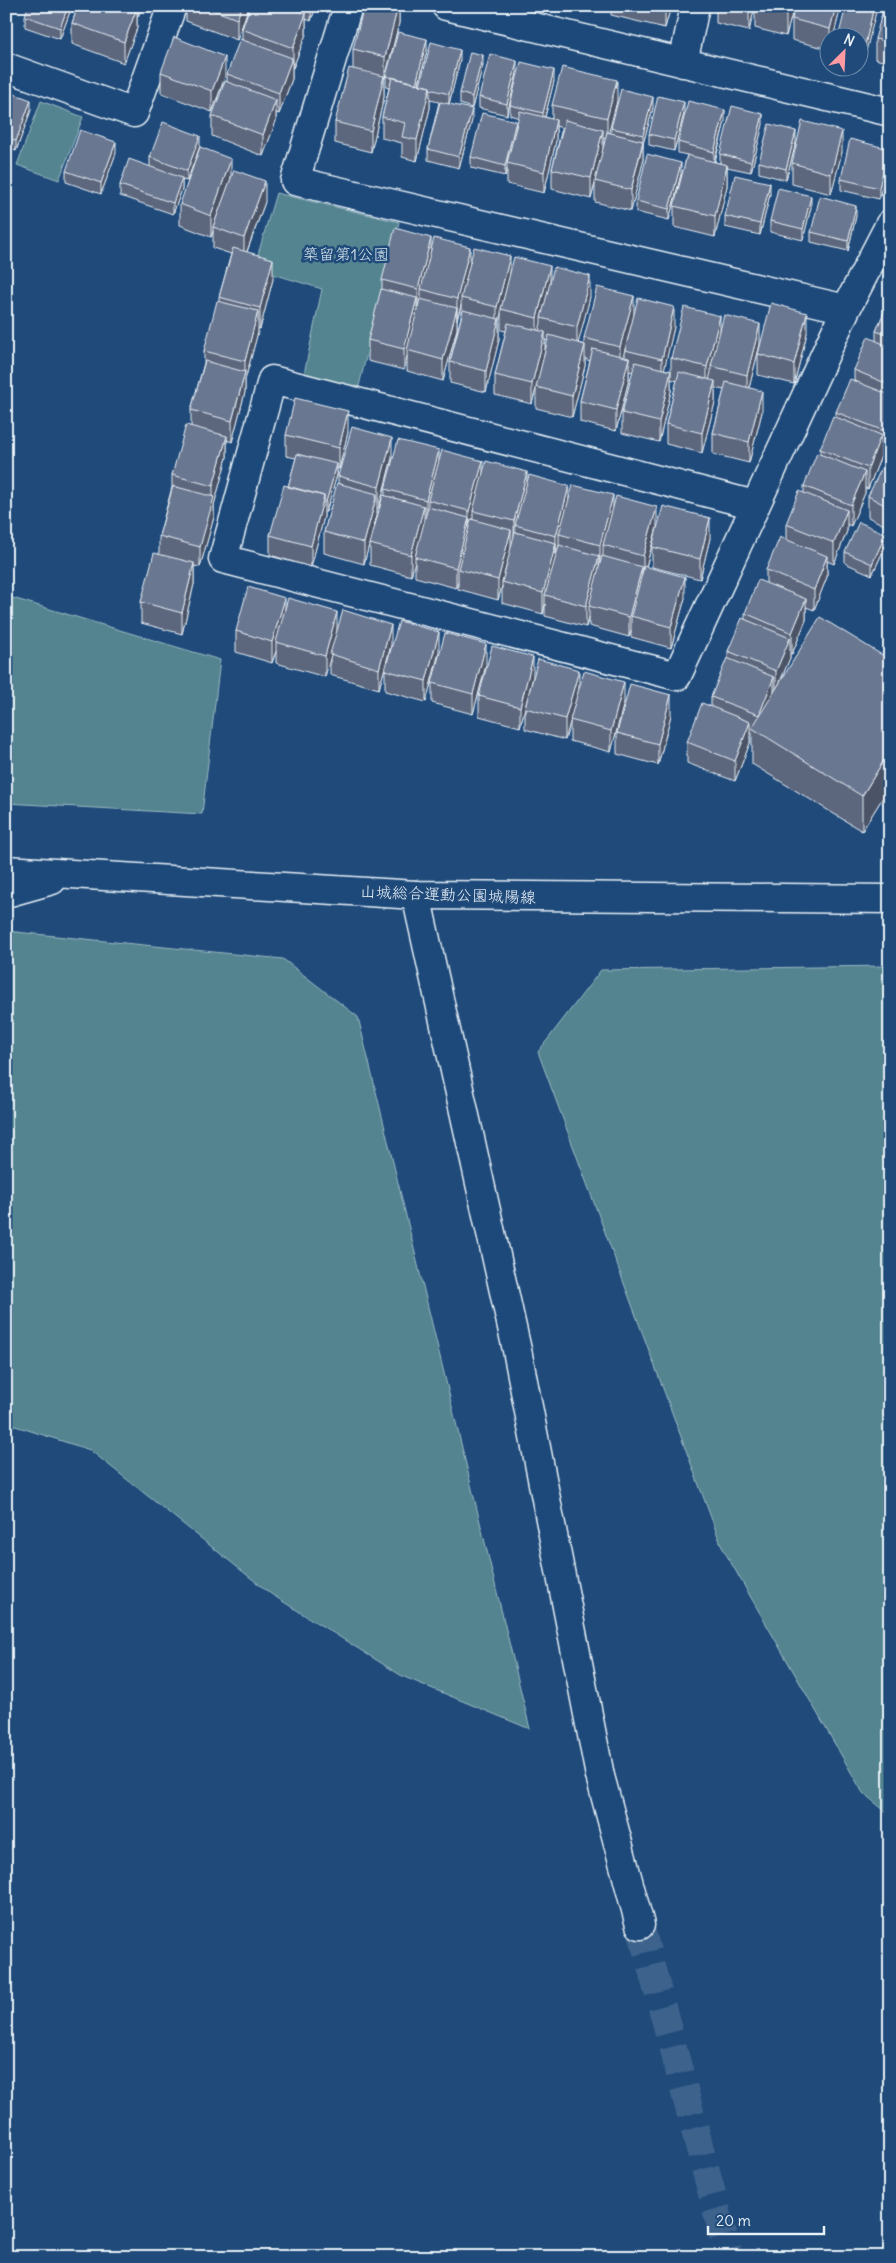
<svg xmlns="http://www.w3.org/2000/svg" width="896" height="2263" font-family="Delius,'Klee One',sans-serif">
<style>
.green{fill:#52848f;stroke:#9dbac4}
.lines{fill:none;stroke-linecap:round;stroke-linejoin:round}
.minor-tunnel{stroke:#3d638d;stroke-width:28;stroke-dasharray:28 14;stroke-linecap:butt}
.minor-casing{stroke:#e8f1f8;stroke-width:31}
.major-casing{stroke:#e8f1f8;stroke-width:31}
.minor{stroke:#1f4a7a;stroke-width:28}
.major{stroke:#1f4a7a;stroke-width:28}
.wall{fill:#5c667d;stroke:#e8f1f8;fill-rule:evenodd}
.shaded-wall{fill:#4b5366;stroke:#e8f1f8}
.building{fill:#6b7791;stroke:#e8f1f8}
.labels{text-anchor:middle;dominant-baseline:central;stroke-width:5;stroke-linejoin:round;paint-order:stroke}
.park-label{font-size:16px;fill:#d2e1e8;stroke:#1f4a7a}
.street-label{font-size:16px;fill:#e8f1f8;stroke:#1f4a7a}
</style>
<rect width="100%" height="100%" fill="#1f4a7a"/>
<filter id="ink" filterUnits="userSpaceOnUse"><feTurbulence type="fractalNoise" baseFrequency=".02" numOctaves="2"/><feDisplacementMap in="SourceGraphic" scale="10" xChannelSelector="R" yChannelSelector="G"/><feConvolveMatrix kernelMatrix="1 2 1 2 8 2 1 2 1" color-interpolation-filters="sRGB"/></filter>
<g filter="url(#ink)">
<path class="green" d="M 41,101 L 83,117 L 59,180 L 17,165 Z
M 276,193 L 399,222 L 358,390 L 304,374 L 322,289 L 254,268 Z
M 6,596 L 220,660 L 202,814 L 6,803 Z
M 6,931 L 283,959 L 358,1017 L 530,1729 L 402,1676 L 271,1594 L 90,1450 L 6,1423 Z
M 890,966 L 890,1815 L 863,1793 L 722,1547 L 538,1052 L 601,970 Z"/>
<g class="lines">
<path class="minor-tunnel" d="M 640,1925 L 729,2257"/>
<g class="minor-casing">
<path id="minor" d="M 348,6 L 295,181 L 846,309
M 446,6 L 890,112
M 683,63 L 695,6
M 6,67 L 134,113 L 172,6
M 755,505 L 272,380 L 223,559 L 677,676 L 846,309 L 890,224
M 416,895 L 517,1350 L 600,1776 L 640,1925"/>
</g>
<g class="major-casing">
<path id="major" d="M 6,870 L 416,895 L 890,899
M 6,893 L 52,880"/>
</g>
<use href="#minor" class="minor"/>
<use href="#major" class="major"/>
</g>
<path class="wall" d="M 72,6 L 60,39 L 25,27 L 25,16 Z
M 78,6 L 142,6 L 138,17 L 137,16 L 137,28 L 124,63 L 72,44 L 72,23 Z
M 186,6 L 249,6 L 237,40 L 186,21 Z
M 250,6 L 316,6 L 311,21 L 306,19 L 306,34 L 293,68 L 292,68 L 292,79 L 279,114 L 276,113 L 276,121 L 263,156 L 212,136 L 212,116 L 227,82 L 227,74 L 242,40 L 242,29 Z
M 399,6 L 399,23 L 385,78 L 384,77 L 384,97 L 371,152 L 335,143 L 335,122 L 353,69 L 353,49 Z
M 592,6 L 603,6 L 602,9 Z
M 611,6 L 671,6 L 665,28 L 611,15 Z
M 716,6 L 755,6 L 749,31 L 716,23 Z
M 755,6 L 794,6 L 786,36 L 755,28 Z
M 795,6 L 841,6 L 833,38 L 828,38 L 828,49 L 792,40 L 792,19 Z
M 877,6 L 865,55 L 858,54 L 858,38 Z
M 890,6 L 890,63 L 875,59 L 875,39 Z
M 427,50 L 419,84 L 420,85 L 460,60 L 449,104 L 472,120 L 459,168 L 428,160 L 428,149 L 439,102 L 430,100 L 430,108 L 417,161 L 402,157 L 402,143 L 382,138 L 382,117 L 389,88 L 386,87 L 386,76 Z
M 483,65 L 472,108 L 460,104 L 460,93 Z
M 161,72 L 225,77 L 212,112 L 161,93 Z
M 517,72 L 507,115 L 479,108 L 479,97 Z
M 554,81 L 545,117 L 552,119 L 552,105 L 617,101 L 608,132 L 611,133 L 611,128 L 653,108 L 643,144 L 643,162 L 631,211 L 595,202 L 595,184 L 591,199 L 552,189 L 552,169 L 562,128 L 556,126 L 556,141 L 544,193 L 507,184 L 507,168 L 505,176 L 471,168 L 471,157 L 516,128 L 519,118 L 510,115 L 510,105 ZM 603,138 L 606,139 L 603,148 Z
M 6,91 L 31,110 L 16,151 L 6,148 Z
M 684,113 L 674,151 L 649,145 L 649,134 Z
M 725,121 L 715,162 L 720,163 L 720,154 L 763,124 L 751,172 L 727,167 L 727,186 L 715,237 L 674,227 L 674,206 L 687,155 L 678,153 L 678,142 Z
M 796,142 L 786,180 L 759,173 L 759,162 Z
M 200,146 L 187,181 L 182,180 L 182,189 L 173,214 L 120,196 L 120,185 L 150,167 L 150,157 Z
M 842,152 L 831,194 L 792,184 L 792,163 Z
M 116,153 L 101,194 L 66,182 L 66,171 Z
M 889,160 L 879,199 L 841,190 L 841,179 Z
M 681,174 L 669,220 L 636,212 L 636,201 Z
M 231,177 L 265,202 L 247,252 L 273,279 L 260,329 L 258,328 L 258,332 L 245,380 L 245,392 L 232,442 L 227,440 L 227,457 L 214,505 L 214,517 L 200,567 L 194,566 L 194,584 L 182,634 L 141,623 L 141,602 L 159,554 L 159,536 L 172,487 L 172,475 L 191,427 L 191,410 L 204,363 L 204,351 L 219,302 L 219,297 L 231,254 L 213,248 L 213,231 L 211,237 L 180,225 L 180,204 Z
M 770,194 L 760,235 L 725,227 L 725,216 Z
M 811,207 L 803,240 L 770,232 L 770,221 Z
M 856,216 L 848,251 L 811,242 L 811,232 Z
M 431,249 L 470,261 L 550,282 L 590,297 L 578,343 L 584,345 L 584,338 L 634,296 L 623,357 L 625,357 L 625,350 L 674,327 L 664,369 L 671,371 L 671,358 L 720,330 L 760,344 L 749,388 L 762,412 L 749,463 L 713,454 L 713,433 L 724,390 L 715,388 L 715,402 L 702,453 L 666,444 L 666,424 L 677,381 L 671,379 L 671,391 L 659,442 L 622,433 L 622,413 L 633,372 L 629,371 L 629,379 L 616,431 L 580,422 L 580,401 L 590,361 L 585,359 L 585,366 L 572,417 L 536,408 L 536,387 L 532,404 L 495,395 L 495,375 L 506,331 L 501,330 L 501,313 L 499,322 L 499,340 L 486,392 L 450,383 L 450,362 L 461,317 L 461,305 L 457,320 L 457,319 L 457,329 L 443,381 L 407,371 L 407,356 L 404,370 L 368,361 L 368,340 L 382,289 L 382,280 ZM 545,340 L 548,341 L 545,353 Z
M 890,298 L 890,437 L 884,452 L 881,451 L 881,456 L 868,489 L 865,488 L 865,493 L 851,526 L 847,524 L 847,531 L 834,564 L 827,561 L 827,577 L 814,610 L 806,607 L 806,620 L 792,654 L 790,653 L 790,658 L 780,682 L 882,655 L 890,643 L 890,786 L 862,831 L 752,764 L 752,733 L 750,733 L 750,743 L 735,781 L 687,763 L 687,742 L 711,706 L 711,697 L 728,658 L 728,651 L 745,620 L 745,613 L 766,584 L 766,570 L 786,540 L 786,524 L 804,493 L 804,486 L 820,454 L 820,449 L 836,417 L 836,412 L 854,380 L 854,370 L 876,341 L 876,331 Z
M 807,333 L 794,384 L 758,375 L 758,354 Z
M 348,432 L 339,469 L 337,468 L 337,475 L 326,512 L 324,512 L 324,517 L 311,567 L 270,555 L 270,535 L 288,487 L 296,458 L 286,456 L 286,435 Z
M 890,456 L 890,528 L 868,517 L 868,496 Z
M 392,458 L 379,508 L 377,508 L 377,514 L 364,564 L 324,553 L 324,532 L 338,483 L 338,476 Z
M 439,461 L 483,474 L 527,484 L 569,498 L 613,506 L 657,527 L 646,567 L 685,598 L 671,648 L 631,637 L 631,630 L 629,637 L 589,626 L 589,617 L 586,627 L 545,616 L 545,604 L 543,614 L 502,603 L 502,586 L 498,600 L 458,589 L 458,581 L 456,588 L 415,577 L 415,561 L 411,576 L 370,565 L 370,544 L 385,496 L 385,489 Z
M 710,538 L 700,579 L 652,567 L 652,547 Z
M 886,545 L 872,575 L 845,563 L 845,552 Z
M 285,610 L 337,631 L 391,645 L 379,689 L 330,675 L 330,656 L 325,677 L 276,663 L 276,651 L 272,663 L 236,652 L 236,631 Z
M 439,652 L 426,702 L 385,691 L 385,670 Z
M 486,665 L 473,714 L 432,703 L 432,683 Z
M 533,677 L 579,689 L 624,702 L 611,752 L 570,741 L 570,722 L 565,740 L 525,729 L 525,708 L 520,727 L 479,716 L 479,696 Z
M 671,715 L 658,765 L 617,754 L 617,733 Z"/>
<path class="shaded-wall" d="M 68,6 L 72,6 L 60,39 L 60,28 Z
M 138,6 L 142,6 L 138,17 Z
M 242,6 L 249,6 L 237,40 L 237,19 Z
M 311,6 L 316,6 L 311,21 Z
M 398,6 L 399,6 L 399,23 L 385,78 L 385,57 Z
M 666,6 L 671,6 L 665,28 L 665,8 Z
M 750,6 L 755,6 L 749,31 L 749,11 Z
M 789,6 L 794,6 L 786,36 L 786,15 Z
M 836,6 L 841,6 L 833,38 L 830,38 L 830,29 Z
M 874,6 L 877,6 L 877,8 L 865,55 L 865,45 Z
M 137,8 L 137,28 L 124,63 L 124,42 Z
M 306,14 L 306,34 L 293,68 L 293,48 Z
M 427,39 L 427,50 L 416,95 L 416,84 Z
M 460,50 L 460,60 L 449,104 L 449,94 Z
M 483,55 L 483,65 L 472,108 L 472,97 Z
M 225,57 L 225,77 L 212,112 L 212,91 Z
M 292,58 L 292,79 L 279,114 L 279,93 Z
M 517,61 L 517,72 L 507,115 L 507,104 Z
M 554,70 L 554,81 L 543,124 L 543,113 Z
M 384,76 L 384,97 L 371,152 L 371,131 Z
M 617,80 L 617,101 L 607,139 L 607,118 Z
M 430,87 L 430,108 L 417,161 L 417,140 Z
M 653,97 L 653,108 L 643,144 L 643,162 L 631,211 L 631,190 L 643,143 L 643,135 Z
M 31,100 L 31,110 L 16,151 L 16,141 Z
M 276,100 L 276,121 L 263,156 L 263,135 Z
M 684,102 L 684,113 L 674,151 L 674,140 Z
M 472,109 L 472,120 L 459,168 L 459,157 Z
M 725,110 L 725,121 L 714,162 L 714,152 Z
M 763,114 L 763,124 L 751,172 L 751,162 Z
M 556,120 L 556,141 L 544,193 L 544,172 Z
M 516,121 L 516,132 L 507,163 L 507,168 L 505,176 L 505,166 Z
M 603,130 L 603,150 L 591,199 L 591,178 Z
M 796,131 L 796,142 L 786,180 L 786,169 Z
M 842,131 L 842,152 L 831,194 L 831,174 Z
M 200,136 L 200,146 L 187,181 L 187,171 Z
M 116,142 L 116,153 L 101,194 L 101,183 Z
M 889,149 L 889,160 L 879,199 L 879,188 Z
M 231,159 L 231,179 L 213,227 L 213,231 L 211,237 L 211,216 Z
M 681,163 L 681,174 L 669,220 L 669,209 Z
M 727,165 L 727,186 L 715,237 L 715,216 Z
M 182,178 L 182,189 L 173,214 L 173,203 Z
M 265,181 L 265,202 L 244,259 L 244,238 Z
M 770,183 L 770,194 L 760,235 L 760,224 Z
M 811,196 L 811,207 L 803,240 L 803,229 Z
M 856,206 L 856,216 L 848,251 L 848,241 Z
M 431,238 L 431,258 L 421,289 L 421,298 L 418,310 L 418,289 Z
M 470,247 L 470,268 L 461,298 L 461,305 L 457,320 L 457,299 Z
M 510,256 L 510,276 L 501,309 L 501,313 L 499,322 L 499,340 L 486,392 L 486,371 L 497,326 L 497,307 Z
M 273,259 L 273,279 L 260,329 L 260,308 Z
M 550,266 L 550,287 L 541,318 L 541,323 L 537,339 L 537,318 Z
M 590,276 L 590,297 L 577,348 L 577,327 Z
M 634,296 L 634,316 L 620,368 L 620,347 Z
M 417,298 L 417,318 L 407,350 L 407,356 L 404,370 L 404,349 Z
M 674,307 L 674,327 L 662,379 L 662,359 Z
M 457,308 L 457,329 L 443,381 L 443,360 Z
M 258,311 L 258,332 L 245,380 L 245,392 L 232,442 L 232,421 L 245,373 L 245,361 Z
M 807,313 L 807,333 L 794,384 L 794,364 Z
M 720,316 L 720,336 L 711,366 L 711,372 L 707,388 L 707,367 Z
M 760,324 L 760,344 L 747,396 L 747,375 Z
M 545,332 L 545,353 L 532,404 L 532,384 Z
M 585,345 L 585,366 L 572,417 L 572,396 Z
M 629,358 L 629,379 L 616,431 L 616,410 Z
M 671,371 L 671,391 L 659,442 L 659,422 Z
M 715,381 L 715,402 L 702,453 L 702,433 Z
M 762,391 L 762,412 L 749,463 L 749,442 Z
M 348,411 L 348,432 L 339,469 L 339,448 Z
M 890,416 L 890,437 L 884,452 L 884,431 Z
M 881,435 L 881,456 L 868,489 L 868,468 Z
M 227,436 L 227,457 L 214,505 L 214,517 L 200,567 L 200,547 L 213,498 L 213,486 Z
M 392,438 L 392,458 L 379,508 L 379,487 Z
M 439,450 L 439,471 L 428,500 L 428,510 L 426,520 L 426,500 Z
M 483,461 L 483,482 L 473,511 L 473,518 L 469,531 L 469,511 Z
M 337,464 L 337,475 L 326,512 L 326,502 Z
M 527,472 L 527,492 L 515,525 L 515,536 L 514,542 L 514,521 Z
M 865,472 L 865,493 L 851,526 L 851,505 Z
M 569,486 L 569,507 L 559,534 L 559,545 L 556,557 L 556,536 Z
M 377,494 L 377,514 L 364,564 L 364,543 Z
M 613,495 L 613,516 L 603,545 L 603,557 L 600,566 L 600,545 Z
M 324,496 L 324,517 L 311,567 L 311,546 Z
M 424,506 L 424,527 L 415,557 L 415,561 L 411,576 L 411,555 Z
M 657,507 L 657,527 L 643,577 L 643,556 Z
M 847,510 L 847,531 L 834,564 L 834,543 Z
M 469,518 L 469,539 L 458,569 L 458,581 L 456,588 L 456,568 Z
M 710,518 L 710,538 L 700,579 L 700,559 Z
M 511,530 L 511,551 L 502,582 L 502,586 L 498,600 L 498,580 Z
M 886,534 L 886,545 L 872,575 L 872,564 Z
M 556,543 L 556,564 L 545,595 L 545,604 L 543,614 L 543,593 Z
M 599,556 L 599,577 L 589,606 L 589,617 L 586,627 L 586,606 Z
M 827,556 L 827,577 L 814,610 L 814,590 Z
M 194,563 L 194,584 L 182,634 L 182,613 Z
M 642,567 L 642,588 L 631,616 L 631,630 L 629,637 L 629,617 Z
M 685,577 L 685,598 L 671,648 L 671,627 Z
M 285,598 L 285,619 L 276,642 L 276,651 L 272,663 L 272,642 Z
M 806,599 L 806,620 L 792,654 L 792,633 Z
M 337,612 L 337,633 L 325,677 L 325,656 Z
M 391,625 L 391,645 L 379,689 L 379,669 Z
M 439,632 L 439,652 L 426,702 L 426,681 Z
M 790,638 L 790,658 L 776,691 L 776,671 Z
M 486,644 L 486,665 L 473,714 L 473,694 Z
M 533,657 L 533,677 L 520,727 L 520,707 Z
M 579,670 L 579,691 L 565,740 L 565,719 Z
M 774,677 L 774,698 L 759,733 L 759,715 Z
M 624,682 L 624,702 L 611,752 L 611,731 Z
M 671,695 L 671,715 L 658,765 L 658,744 Z
M 750,722 L 750,743 L 735,781 L 735,761 Z
M 890,750 L 890,786 L 862,831 L 862,796 Z"/>
<path class="building" d="M 28,6 L 68,6 L 60,28 L 25,16 Z
M 78,6 L 133,6 L 137,8 L 124,42 L 72,23 Z
M 203,6 L 242,6 L 237,19 Z
M 250,6 L 286,6 L 306,14 L 293,48 L 242,29 Z
M 364,6 L 398,6 L 385,57 L 353,49 Z
M 731,6 L 750,6 L 749,11 Z
M 755,6 L 789,6 L 786,15 L 755,7 Z
M 795,6 L 836,6 L 830,29 L 792,19 Z
M 846,6 L 874,6 L 865,45 L 858,43 L 858,38 L 838,38 Z
M 884,6 L 890,6 L 890,42 L 875,39 Z
M 398,32 L 427,39 L 416,84 L 386,76 Z
M 174,37 L 225,57 L 212,91 L 161,72 Z
M 240,39 L 292,58 L 279,93 L 227,74 Z
M 431,42 L 460,50 L 449,94 L 430,89 L 430,87 L 420,85 Z
M 470,52 L 483,55 L 472,97 L 460,93 Z
M 490,54 L 517,61 L 507,104 L 479,97 Z
M 521,62 L 554,70 L 543,113 L 510,105 Z
M 562,67 L 617,80 L 607,118 L 552,105 Z
M 349,68 L 384,76 L 371,131 L 335,122 Z
M 392,77 L 430,87 L 417,140 L 402,137 L 405,123 L 382,117 Z
M 225,81 L 276,100 L 263,135 L 212,116 Z
M 621,89 L 653,97 L 643,135 L 611,128 Z
M 6,91 L 31,100 L 16,141 L 6,137 Z
M 658,96 L 684,102 L 674,140 L 649,134 Z
M 688,101 L 725,110 L 714,152 L 678,142 Z
M 440,102 L 472,109 L 459,157 L 428,149 Z
M 732,106 L 763,114 L 751,162 L 720,154 Z
M 520,111 L 556,120 L 544,172 L 507,163 Z
M 482,113 L 516,121 L 505,166 L 471,157 Z
M 565,120 L 603,130 L 591,178 L 552,169 Z
M 802,121 L 842,131 L 831,174 L 792,163 Z
M 163,122 L 200,136 L 187,171 L 150,157 Z
M 769,124 L 796,131 L 786,169 L 759,162 Z
M 80,130 L 116,142 L 101,183 L 66,171 Z
M 607,132 L 643,141 L 631,190 L 595,181 Z
M 850,139 L 889,149 L 879,188 L 841,179 Z
M 200,147 L 231,159 L 211,216 L 180,204 Z
M 647,154 L 681,163 L 669,209 L 636,201 Z
M 687,155 L 727,165 L 715,216 L 674,206 Z
M 129,159 L 182,178 L 173,203 L 120,185 Z
M 234,170 L 265,181 L 244,238 L 213,227 Z
M 735,175 L 770,183 L 760,224 L 725,216 Z
M 778,188 L 811,196 L 803,229 L 770,221 Z
M 820,196 L 856,206 L 848,241 L 811,232 Z
M 395,228 L 431,238 L 418,289 L 382,280 Z
M 434,238 L 470,247 L 457,299 L 421,289 Z
M 474,247 L 510,256 L 497,307 L 461,298 Z
M 233,248 L 273,259 L 260,308 L 219,297 Z
M 514,257 L 550,266 L 537,318 L 501,309 Z
M 554,267 L 590,276 L 577,327 L 541,318 Z
M 597,287 L 634,296 L 620,347 L 584,338 Z
M 381,289 L 417,298 L 404,349 L 368,340 Z
M 638,298 L 674,307 L 662,359 L 625,350 Z
M 890,298 L 890,336 L 876,331 Z
M 420,299 L 457,308 L 443,360 L 407,350 Z
M 217,301 L 258,311 L 245,361 L 204,351 Z
M 771,303 L 807,313 L 794,364 L 758,354 Z
M 684,307 L 720,316 L 707,367 L 671,358 Z
M 463,310 L 499,319 L 486,371 L 450,362 Z
M 724,315 L 760,324 L 747,375 L 711,366 Z
M 508,323 L 545,332 L 532,384 L 495,375 Z
M 549,335 L 585,345 L 572,396 L 536,387 Z
M 868,337 L 890,347 L 890,385 L 854,370 Z
M 593,349 L 629,358 L 616,410 L 580,401 Z
M 205,361 L 245,372 L 232,421 L 191,410 Z
M 635,362 L 671,371 L 659,422 L 622,413 Z
M 679,372 L 715,381 L 702,433 L 666,424 Z
M 850,379 L 890,395 L 890,416 L 884,431 L 836,412 Z
M 726,382 L 762,391 L 749,442 L 713,433 Z
M 295,398 L 348,411 L 339,448 L 286,435 Z
M 833,416 L 881,435 L 868,468 L 820,449 Z
M 186,425 L 227,436 L 213,486 L 172,475 Z
M 352,427 L 392,438 L 379,487 L 338,476 Z
M 398,440 L 439,450 L 426,500 L 385,489 Z
M 442,450 L 483,461 L 469,511 L 428,500 Z
M 817,453 L 865,472 L 851,505 L 804,486 Z
M 297,454 L 337,464 L 326,502 L 324,501 L 324,496 L 288,487 Z
M 888,455 L 890,456 L 890,508 L 868,496 Z
M 486,461 L 527,472 L 514,521 L 473,511 Z
M 529,475 L 569,486 L 556,536 L 515,525 Z
M 337,483 L 377,494 L 364,543 L 324,532 Z
M 284,485 L 324,496 L 311,546 L 270,535 Z
M 573,485 L 613,495 L 600,545 L 559,534 Z
M 173,486 L 214,497 L 200,547 L 159,536 Z
M 799,491 L 847,510 L 834,543 L 786,524 Z
M 383,495 L 424,506 L 411,555 L 370,544 Z
M 616,496 L 657,507 L 643,556 L 603,545 Z
M 663,506 L 710,518 L 700,559 L 652,547 Z
M 428,507 L 469,518 L 456,568 L 415,557 Z
M 471,519 L 511,530 L 498,580 L 458,569 Z
M 859,522 L 886,534 L 872,564 L 845,552 Z
M 515,532 L 556,543 L 543,593 L 502,582 Z
M 780,537 L 827,556 L 814,590 L 766,570 Z
M 559,545 L 599,556 L 586,606 L 545,595 Z
M 154,553 L 194,563 L 182,613 L 141,602 Z
M 602,556 L 642,567 L 629,617 L 589,606 Z
M 644,566 L 685,577 L 671,627 L 631,616 Z
M 758,580 L 806,599 L 792,633 L 745,613 Z
M 248,587 L 285,598 L 272,642 L 236,631 Z
M 288,598 L 337,612 L 325,656 L 276,642 Z
M 343,610 L 391,625 L 379,669 L 330,654 Z
M 820,617 L 882,655 L 890,643 L 890,750 L 862,796 L 752,728 Z
M 742,618 L 790,638 L 776,671 L 728,651 Z
M 399,621 L 439,632 L 426,681 L 385,670 Z
M 445,633 L 486,644 L 473,694 L 432,683 Z
M 492,646 L 533,657 L 520,707 L 479,696 Z
M 727,658 L 774,677 L 759,715 L 711,697 Z
M 538,659 L 579,670 L 565,719 L 525,708 Z
M 584,671 L 624,682 L 611,731 L 570,720 Z
M 630,684 L 671,695 L 658,744 L 617,733 Z
M 702,703 L 750,722 L 735,761 L 687,742 Z"/>
</g>
<g class="labels">
<g class="park-label">
<text x="346" y="254">築留第1公園</text>
</g>
<g class="street-label">
<text transform="translate(448 894) rotate(2)">山城総合運動公園城陽線</text>
</g>
</g>
<rect width="896" height="2263" fill="none" stroke="#1f4a7a" stroke-width="25"/>
<rect x="12" y="12" width="871" height="2238" fill="none" stroke="#e8f1f8" stroke-width="2" filter="url(#ink)"/>
<g transform="translate(844 52) rotate(24)"><circle r="24" fill="#1f4a7a" stroke="#6f8dac"/>
<path d="M0-4L9 19L0 12L-9 19Z" fill="#ff9aa2"/>
<text y="-8" font-size="14" font-weight="bold" text-anchor="middle" fill="#e8f1f8">N</text>
</g>
<path d="M708 2226v8h116v-8" fill="none" stroke="#e8f1f8" stroke-width="2.5"/>
<text x="716" y="2226" font-size="15" fill="#e8f1f8" stroke="#1f4a7a" stroke-width="4" paint-order="stroke">20 m</text>
</svg>
